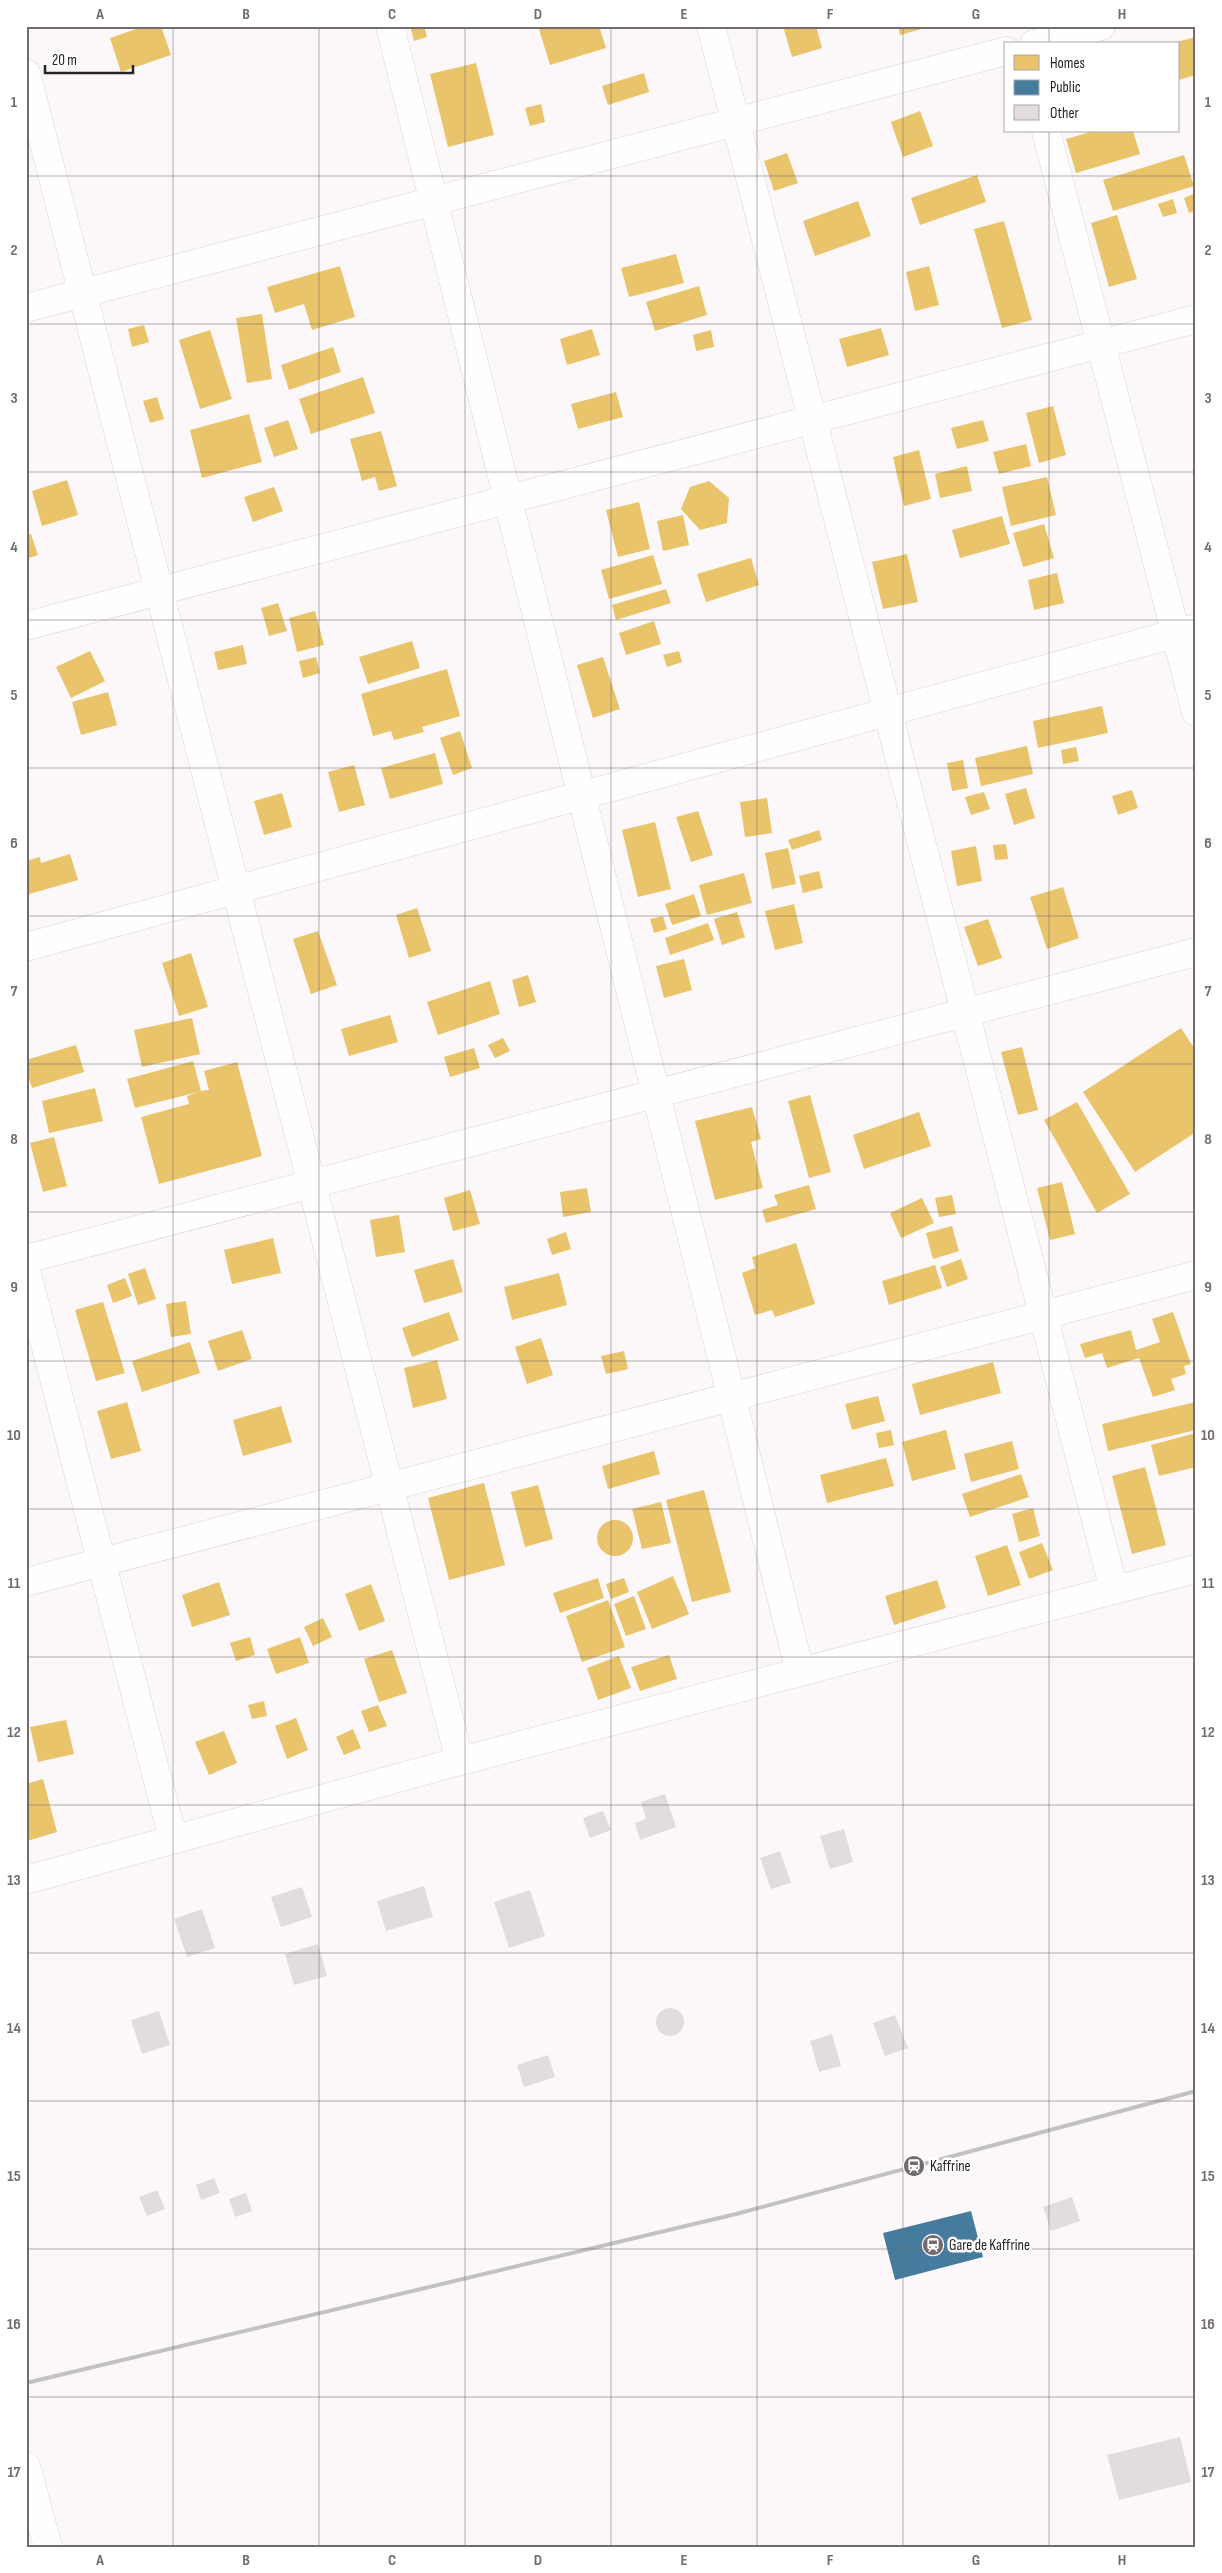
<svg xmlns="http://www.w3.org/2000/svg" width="1222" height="2573" font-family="'Sofia Sans Condensed',sans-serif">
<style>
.homes{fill:#e9c46a}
.public{fill:#457b9d}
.building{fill:#e2dce0}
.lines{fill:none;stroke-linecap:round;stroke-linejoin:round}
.street-casing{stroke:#d9d4d7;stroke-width:29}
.primary-casing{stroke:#d9d4d7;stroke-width:29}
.street{stroke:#fffefe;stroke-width:28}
.primary{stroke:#fffefe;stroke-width:28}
.rail{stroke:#c3c2c3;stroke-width:4}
.grid{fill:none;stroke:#726c70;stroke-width:1;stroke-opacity:0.55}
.labels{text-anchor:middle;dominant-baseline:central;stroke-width:5;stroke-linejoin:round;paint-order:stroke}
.poi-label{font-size:15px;fill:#282126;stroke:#fff;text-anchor:start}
.neatline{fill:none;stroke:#726c70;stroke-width:2}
.grid-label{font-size:16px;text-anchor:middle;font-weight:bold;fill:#726c70}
</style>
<rect width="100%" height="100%" fill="#fcf8fa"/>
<path class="homes" d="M 145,26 L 161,26 L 171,55 L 121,72 L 110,38 Z
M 410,26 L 424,26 L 427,37 L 414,41 Z
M 538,26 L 599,26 L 606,48 L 550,65 Z
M 783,26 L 816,26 L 822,48 L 792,57 Z
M 898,26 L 929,26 L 929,27 L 900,35 Z
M 1196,37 L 1196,75 L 1178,80 L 1178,44 L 1172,43 Z
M 476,63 L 494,135 L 448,147 L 430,74 Z
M 644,73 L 649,92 L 608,105 L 602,86 Z
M 541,104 L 545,122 L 530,126 L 525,108 Z
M 920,111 L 933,146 L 903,157 L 891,122 Z
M 1094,131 L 1133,131 L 1140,154 L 1076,173 L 1066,139 Z
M 787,153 L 798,183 L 774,191 L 764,161 Z
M 1184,155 L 1194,186 L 1113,211 L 1103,180 Z
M 977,175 L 986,202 L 920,225 L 911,198 Z
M 1196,193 L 1196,210 L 1189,213 L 1184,198 Z
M 1173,199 L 1177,213 L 1163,217 L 1158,204 Z
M 858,201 L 871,236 L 815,256 L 803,221 Z
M 1117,215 L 1137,279 L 1109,287 L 1091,223 Z
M 1004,221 L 1032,320 L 1002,328 L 974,229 Z
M 676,254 L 684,283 L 629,297 L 621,268 Z
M 340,266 L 355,317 L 312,330 L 304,304 L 275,313 L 267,287 Z
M 929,266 L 939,305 L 915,311 L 906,272 Z
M 699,286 L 707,315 L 655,331 L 646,302 Z
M 262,314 L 272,379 L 247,383 L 236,318 Z
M 144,325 L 149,342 L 132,347 L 128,329 Z
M 881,328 L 889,355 L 847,367 L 839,339 Z
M 592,329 L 600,355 L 567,365 L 560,339 Z
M 210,330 L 232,399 L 200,409 L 179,340 Z
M 711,330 L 714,347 L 696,351 L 693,335 Z
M 333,347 L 341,372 L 289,390 L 281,365 Z
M 363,377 L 375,413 L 311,434 L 299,399 Z
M 616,392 L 623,417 L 578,429 L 571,404 Z
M 157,397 L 164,419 L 150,423 L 143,401 Z
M 1053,406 L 1066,455 L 1039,463 L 1026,413 Z
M 249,414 L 262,462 L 202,478 L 190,430 Z
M 288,420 L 298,449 L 274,457 L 264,428 Z
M 983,420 L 989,441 L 957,449 L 951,428 Z
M 381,431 L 397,486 L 379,491 L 375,477 L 362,481 L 350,439 Z
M 1026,444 L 1031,466 L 999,474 L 993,452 Z
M 919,450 L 931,499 L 904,506 L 893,457 Z
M 967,466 L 972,491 L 940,498 L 935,474 Z
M 1047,477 L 1056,515 L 1011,526 L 1002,487 Z
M 67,480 L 78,515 L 42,526 L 32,491 Z
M 709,481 L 729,498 L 727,523 L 700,530 L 681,509 L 690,487 Z
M 274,487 L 283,511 L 253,522 L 244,497 Z
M 639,502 L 650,549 L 618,557 L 606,510 Z
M 683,515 L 689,545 L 663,551 L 657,521 Z
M 1002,516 L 1010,544 L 960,558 L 952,530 Z
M 1044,524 L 1054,558 L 1023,567 L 1013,533 Z
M 31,534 L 38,555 L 26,559 L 26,536 Z
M 907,554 L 918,602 L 883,609 L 872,562 Z
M 653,555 L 662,584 L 609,599 L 601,570 Z
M 751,558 L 759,585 L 706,602 L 697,574 Z
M 1057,573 L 1064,603 L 1034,610 L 1028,580 Z
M 666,589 L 671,603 L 616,620 L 612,605 Z
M 278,603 L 287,631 L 269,636 L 261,608 Z
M 315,611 L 324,645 L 297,652 L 289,618 Z
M 654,621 L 661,644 L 626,655 L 619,633 Z
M 412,641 L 420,668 L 368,684 L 359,657 Z
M 243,645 L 247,664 L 218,670 L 214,652 Z
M 90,651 L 105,681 L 71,698 L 56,667 Z
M 679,651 L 682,662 L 667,667 L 663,655 Z
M 316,657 L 320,673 L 303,678 L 299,661 Z
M 603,657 L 620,709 L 593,718 L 577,665 Z
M 447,669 L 460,716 L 422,727 L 424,732 L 394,740 L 391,731 L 373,736 L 361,694 Z
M 108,692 L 117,725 L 81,735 L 72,702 Z
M 1102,706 L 1108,733 L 1038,748 L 1033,721 Z
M 460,731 L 472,768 L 453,775 L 440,738 Z
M 1027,746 L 1033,774 L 981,786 L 975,758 Z
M 1076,747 L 1079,761 L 1063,764 L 1061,750 Z
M 435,753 L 443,784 L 390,799 L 381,768 Z
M 963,760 L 968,788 L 952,791 L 947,763 Z
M 354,765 L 365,805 L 339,812 L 328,772 Z
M 1026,788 L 1035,818 L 1014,825 L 1005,794 Z
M 1132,790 L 1138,808 L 1118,815 L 1112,796 Z
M 984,792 L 990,809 L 971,815 L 965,797 Z
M 282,793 L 292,827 L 264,835 L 254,801 Z
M 767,798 L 772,833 L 745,837 L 740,802 Z
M 698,811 L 713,855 L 691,862 L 676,817 Z
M 655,822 L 671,889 L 638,897 L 622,830 Z
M 819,830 L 822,840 L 792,850 L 788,840 Z
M 1006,844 L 1008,859 L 995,860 L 993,845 Z
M 976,846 L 982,881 L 957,886 L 951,851 Z
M 788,848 L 796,884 L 772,889 L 765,853 Z
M 70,854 L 78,880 L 26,895 L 26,861 L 40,857 L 41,863 Z
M 819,871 L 823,888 L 803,893 L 799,876 Z
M 744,873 L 752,903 L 707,915 L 699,885 Z
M 1063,887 L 1079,938 L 1047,949 L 1030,897 Z
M 694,894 L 701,916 L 672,925 L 665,904 Z
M 794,904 L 803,943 L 775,950 L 765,911 Z
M 417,908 L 431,951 L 409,958 L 396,915 Z
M 737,912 L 745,937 L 722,945 L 714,919 Z
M 663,916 L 667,929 L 654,933 L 650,919 Z
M 988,919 L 1002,958 L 978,966 L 964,927 Z
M 708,923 L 714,940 L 670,955 L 665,938 Z
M 318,931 L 337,985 L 311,994 L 293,939 Z
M 191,953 L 208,1007 L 179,1016 L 162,963 Z
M 684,959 L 692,990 L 664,998 L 656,966 Z
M 528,975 L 536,1002 L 519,1007 L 512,980 Z
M 490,981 L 500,1014 L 438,1035 L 427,1002 Z
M 390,1015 L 398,1042 L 349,1056 L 341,1029 Z
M 192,1018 L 200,1054 L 142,1067 L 134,1030 Z
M 1181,1028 L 1196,1051 L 1196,1132 L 1135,1172 L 1083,1092 Z
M 503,1038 L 510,1051 L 495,1058 L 488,1045 Z
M 76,1045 L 84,1072 L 32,1088 L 26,1070 L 26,1060 Z
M 1022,1047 L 1038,1110 L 1018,1115 L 1001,1052 Z
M 474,1048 L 480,1068 L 450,1077 L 444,1057 Z
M 193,1061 L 201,1091 L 209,1090 L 204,1071 L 237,1062 L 262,1156 L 159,1184 L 141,1117 L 189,1104 L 187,1096 L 198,1092 L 135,1108 L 127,1079 Z
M 95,1088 L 103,1121 L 49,1133 L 42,1101 Z
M 810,1095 L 831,1172 L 809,1178 L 788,1101 Z
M 1077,1102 L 1130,1194 L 1097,1213 L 1044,1120 Z
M 752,1107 L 761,1139 L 751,1142 L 763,1188 L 715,1200 L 695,1121 Z
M 919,1112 L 931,1146 L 864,1169 L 853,1135 Z
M 54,1137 L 67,1186 L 43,1192 L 30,1143 Z
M 1062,1182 L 1075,1234 L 1050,1240 L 1037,1188 Z
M 809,1185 L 816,1209 L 766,1223 L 762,1210 L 778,1205 L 774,1195 Z
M 587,1188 L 591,1212 L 563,1217 L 560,1192 Z
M 470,1190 L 480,1224 L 453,1231 L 444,1198 Z
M 952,1195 L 956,1214 L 939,1217 L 935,1198 Z
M 922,1198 L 934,1223 L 901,1238 L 890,1213 Z
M 399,1215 L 405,1252 L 376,1257 L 370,1220 Z
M 952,1226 L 959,1251 L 933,1259 L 926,1233 Z
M 566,1232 L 571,1249 L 552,1255 L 547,1239 Z
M 273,1238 L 281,1273 L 232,1284 L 224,1250 Z
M 796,1243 L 815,1304 L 775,1317 L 772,1310 L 755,1315 L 742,1273 L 755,1268 L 752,1257 Z
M 453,1259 L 463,1292 L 424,1303 L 414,1270 Z
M 961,1259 L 968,1279 L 947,1287 L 940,1267 Z
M 935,1265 L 942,1288 L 889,1305 L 882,1281 Z
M 145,1268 L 156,1299 L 138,1305 L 128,1274 Z
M 559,1273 L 567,1305 L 512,1320 L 504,1287 Z
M 125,1278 L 132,1296 L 113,1303 L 107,1285 Z
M 186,1301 L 191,1334 L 171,1337 L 166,1304 Z
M 103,1302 L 125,1373 L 96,1381 L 75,1310 Z
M 449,1312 L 459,1340 L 412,1357 L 402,1328 Z
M 1173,1312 L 1191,1364 L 1184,1366 L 1186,1374 L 1171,1379 L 1175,1390 L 1153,1397 L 1139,1358 L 1107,1368 L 1102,1353 L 1085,1358 L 1080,1344 L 1131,1330 L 1136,1350 L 1160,1342 L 1152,1319 Z
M 242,1330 L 252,1359 L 218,1371 L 208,1341 Z
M 541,1338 L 553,1375 L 527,1384 L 515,1347 Z
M 190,1342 L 200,1373 L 142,1392 L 132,1361 Z
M 624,1351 L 628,1369 L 606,1374 L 601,1356 Z
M 437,1360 L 447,1399 L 413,1408 L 404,1368 Z
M 993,1362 L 1001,1393 L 920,1415 L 912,1384 Z
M 878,1396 L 885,1421 L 852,1430 L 845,1404 Z
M 127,1402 L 141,1451 L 111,1459 L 97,1411 Z
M 1196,1402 L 1196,1430 L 1108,1451 L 1102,1424 Z
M 281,1406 L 292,1442 L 243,1456 L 233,1420 Z
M 891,1430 L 894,1445 L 879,1448 L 876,1433 Z
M 946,1430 L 956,1469 L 912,1481 L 902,1442 Z
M 1196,1433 L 1196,1467 L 1159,1476 L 1151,1445 Z
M 1012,1441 L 1019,1469 L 971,1482 L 964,1454 Z
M 654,1451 L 660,1474 L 608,1489 L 602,1466 Z
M 886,1458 L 894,1486 L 827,1503 L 820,1475 Z
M 1145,1467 L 1166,1545 L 1132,1554 L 1112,1476 Z
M 1021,1474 L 1029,1497 L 970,1517 L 962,1494 Z
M 484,1483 L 505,1565 L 449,1580 L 428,1498 Z
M 538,1485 L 553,1539 L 525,1547 L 511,1492 Z
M 704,1490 L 731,1592 L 692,1602 L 666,1500 Z
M 661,1502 L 671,1543 L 642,1549 L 632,1509 Z
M 1033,1508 L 1040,1536 L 1019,1542 L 1012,1514 Z
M597 1538a18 18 0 1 1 36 0a18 18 0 1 1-36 0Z
M 1042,1543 L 1053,1570 L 1029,1579 L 1019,1552 Z
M 1007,1545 L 1021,1585 L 988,1596 L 975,1556 Z
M 673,1576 L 689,1614 L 652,1629 L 637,1592 Z
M 598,1578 L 604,1598 L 560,1613 L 553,1593 Z
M 624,1578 L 629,1592 L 611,1599 L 606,1584 Z
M 937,1580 L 946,1608 L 894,1625 L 885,1596 Z
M 219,1582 L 230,1615 L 192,1627 L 182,1595 Z
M 371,1584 L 385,1621 L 359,1631 L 345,1594 Z
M 634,1596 L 646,1629 L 626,1636 L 614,1604 Z
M 608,1600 L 625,1647 L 582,1662 L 566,1616 Z
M 323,1618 L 332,1637 L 313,1646 L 304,1627 Z
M 250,1637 L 255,1655 L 236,1661 L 230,1643 Z
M 300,1637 L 309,1663 L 276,1674 L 267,1649 Z
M 392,1650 L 407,1693 L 379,1702 L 364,1659 Z
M 669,1655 L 677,1679 L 640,1691 L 631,1667 Z
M 619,1656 L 631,1688 L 598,1700 L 587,1668 Z
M 264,1701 L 267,1716 L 252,1719 L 248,1705 Z
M 378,1705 L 387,1726 L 369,1732 L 361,1711 Z
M 296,1718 L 308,1750 L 287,1759 L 275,1726 Z
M 66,1720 L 74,1754 L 38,1762 L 30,1727 Z
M 353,1729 L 361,1748 L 344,1755 L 336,1737 Z
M 224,1731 L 237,1763 L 209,1775 L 195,1742 Z
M 43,1779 L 57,1832 L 27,1841 L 26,1784 Z"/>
<path class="public" d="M 971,2211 L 983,2257 L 895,2280 L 883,2233 Z"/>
<path class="building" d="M 665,1794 L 676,1827 L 640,1840 L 635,1823 L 646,1819 L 641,1802 Z
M 603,1811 L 611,1830 L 590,1838 L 583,1818 Z
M 844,1829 L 853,1862 L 830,1869 L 820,1836 Z
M 780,1851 L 791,1883 L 771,1889 L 760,1858 Z
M 424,1886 L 433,1917 L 386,1931 L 377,1901 Z
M 302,1887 L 312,1917 L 281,1927 L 271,1897 Z
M 530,1890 L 545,1936 L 509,1948 L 494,1902 Z
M 202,1909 L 215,1948 L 187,1957 L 174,1919 Z
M 318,1944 L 327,1976 L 294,1985 L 285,1954 Z
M656 2022a14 14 0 1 1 28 0a14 14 0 1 1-28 0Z
M 159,2011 L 170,2045 L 142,2054 L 131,2020 Z
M 895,2015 L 908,2048 L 885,2056 L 873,2023 Z
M 832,2034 L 841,2066 L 819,2072 L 810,2041 Z
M 548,2055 L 555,2077 L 524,2087 L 517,2065 Z
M 214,2178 L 220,2193 L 201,2200 L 196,2185 Z
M 157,2190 L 165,2209 L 147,2216 L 139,2197 Z
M 246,2193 L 252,2211 L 235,2217 L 229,2199 Z
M 1072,2197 L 1080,2221 L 1051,2231 L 1043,2207 Z
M 1180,2437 L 1191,2482 L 1119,2500 L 1107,2455 Z"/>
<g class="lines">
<g class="street-casing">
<path id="street" d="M 390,26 L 800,1672
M 1034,44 L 1101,26
M 26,73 L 460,1761
M 1046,131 L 1196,712
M 26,308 L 1006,51
M 26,626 L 1196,319
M 26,947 L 1196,628
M 26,1259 L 1196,952
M 26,1270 L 173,1839
M 26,1582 L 1196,1275
M 1114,1590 L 1196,1569"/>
</g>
<g class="primary-casing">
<path id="primary" d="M 26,1880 L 460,1761 L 1114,1590 L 711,26
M 26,2466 L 48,2547"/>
</g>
<use href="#street" class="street"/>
<use href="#primary" class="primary"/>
<path class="rail" d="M 26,2383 L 736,2214 L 1196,2091"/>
</g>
<path class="grid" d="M 173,26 L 173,2547M 319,26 L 319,2547M 465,26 L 465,2547M 611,26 L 611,2547M 757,26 L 757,2547M 903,26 L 903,2547M 1049,26 L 1049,44M 1049,131 L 1049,2547M 26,176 L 1196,176M 26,324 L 1196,324M 26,472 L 1196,472M 26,620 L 1196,620M 26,768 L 1196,768M 26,916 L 1196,916M 26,1064 L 1196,1064M 26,1212 L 1196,1212M 26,1361 L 1196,1361M 26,1509 L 1196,1509M 26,1657 L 1196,1657M 26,1805 L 1196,1805M 26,1953 L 1196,1953M 26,2101 L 1196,2101M 26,2249 L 1196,2249M 26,2397 L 1196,2397"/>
<defs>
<g id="station-disc" transform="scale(1.125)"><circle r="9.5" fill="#726c70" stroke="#fff"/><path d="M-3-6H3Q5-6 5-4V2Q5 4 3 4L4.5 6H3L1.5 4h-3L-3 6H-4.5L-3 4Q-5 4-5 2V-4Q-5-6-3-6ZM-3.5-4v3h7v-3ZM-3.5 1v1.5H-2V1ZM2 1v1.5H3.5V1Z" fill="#fff"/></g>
</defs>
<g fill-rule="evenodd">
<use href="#station-disc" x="914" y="2166"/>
<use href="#station-disc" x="933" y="2245"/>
</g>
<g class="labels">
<g class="poi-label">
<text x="930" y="2166">Kaffrine</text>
<text x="949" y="2245">Gare de Kaffrine</text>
</g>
</g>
<rect width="1222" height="2573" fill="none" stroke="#ffffff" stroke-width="55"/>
<rect x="1004" y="42" width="175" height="90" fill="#ffffff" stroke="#a9a6a8"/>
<rect x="1014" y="55" width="25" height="15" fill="#e9c46a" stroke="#a9a6a8"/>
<text x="1050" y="68" font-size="15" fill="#282126">Homes</text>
<rect x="1014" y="80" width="25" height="15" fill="#457b9d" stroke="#a9a6a8"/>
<text x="1050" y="92" font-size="15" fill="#282126">Public</text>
<rect x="1014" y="105" width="25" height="15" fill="#e2dce0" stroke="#a9a6a8"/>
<text x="1050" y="118" font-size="15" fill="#282126">Other</text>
<path d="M45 65v8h88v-8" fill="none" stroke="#282126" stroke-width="2.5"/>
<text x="52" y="65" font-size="15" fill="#282126" stroke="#ffffff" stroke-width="4" paint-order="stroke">20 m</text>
<rect x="28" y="28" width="1166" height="2518" class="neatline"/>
<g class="grid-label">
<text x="100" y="19">A</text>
<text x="246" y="19">B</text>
<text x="392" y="19">C</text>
<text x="538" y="19">D</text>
<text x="684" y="19">E</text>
<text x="830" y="19">F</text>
<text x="976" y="19">G</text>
<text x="1122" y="19">H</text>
<text x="14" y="107">1</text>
<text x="1208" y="107">1</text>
<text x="14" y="255">2</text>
<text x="1208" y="255">2</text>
<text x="14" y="403">3</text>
<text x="1208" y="403">3</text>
<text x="14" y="552">4</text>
<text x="1208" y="552">4</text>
<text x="14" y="700">5</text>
<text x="1208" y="700">5</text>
<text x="14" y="848">6</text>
<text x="1208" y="848">6</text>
<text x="14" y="996">7</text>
<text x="1208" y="996">7</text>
<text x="14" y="1144">8</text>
<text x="1208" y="1144">8</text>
<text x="14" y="1292">9</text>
<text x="1208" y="1292">9</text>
<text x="14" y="1440">10</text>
<text x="1208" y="1440">10</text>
<text x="14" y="1588">11</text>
<text x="1208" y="1588">11</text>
<text x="14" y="1737">12</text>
<text x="1208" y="1737">12</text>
<text x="14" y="1885">13</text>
<text x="1208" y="1885">13</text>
<text x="14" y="2033">14</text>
<text x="1208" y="2033">14</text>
<text x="14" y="2181">15</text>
<text x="1208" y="2181">15</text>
<text x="14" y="2329">16</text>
<text x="1208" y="2329">16</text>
<text x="14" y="2477">17</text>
<text x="1208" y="2477">17</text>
<text x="100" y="2565">A</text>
<text x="246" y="2565">B</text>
<text x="392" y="2565">C</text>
<text x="538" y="2565">D</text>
<text x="684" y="2565">E</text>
<text x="830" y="2565">F</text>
<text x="976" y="2565">G</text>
<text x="1122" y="2565">H</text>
</g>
</svg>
